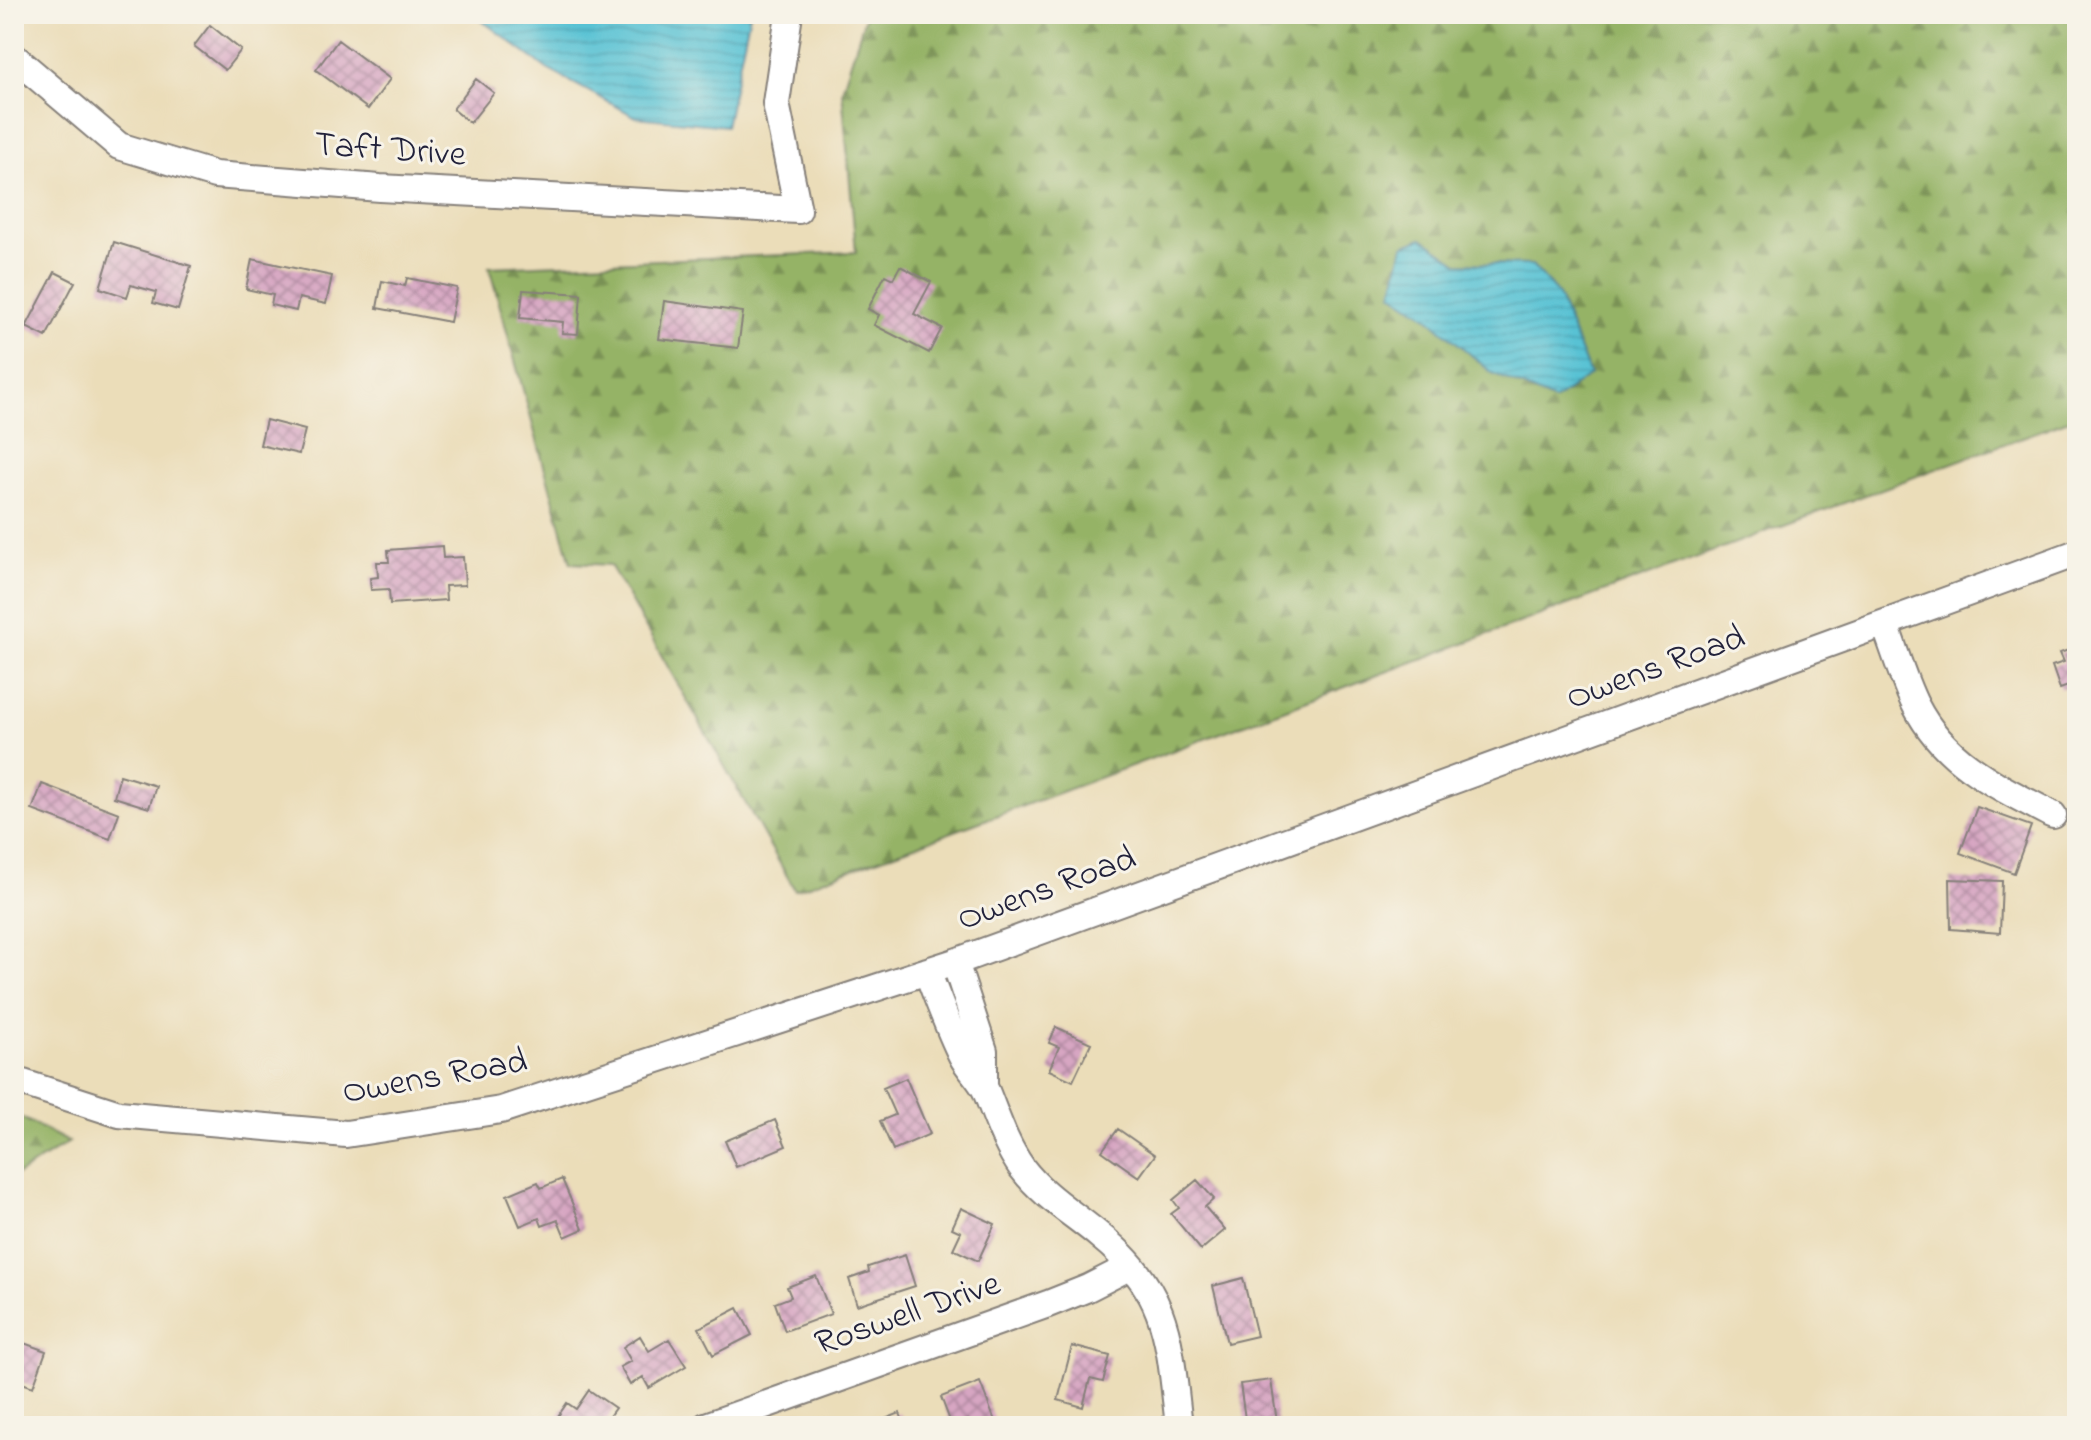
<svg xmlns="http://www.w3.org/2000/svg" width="2091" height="1440" font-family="'Indie Flower',sans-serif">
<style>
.forest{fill:url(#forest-firs);stroke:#5c6a50;stroke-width:2}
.water{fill:url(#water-rules);stroke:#3d7288;stroke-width:2}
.building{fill:url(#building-cross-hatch)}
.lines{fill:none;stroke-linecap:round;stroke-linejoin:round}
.minor-casing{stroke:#86807a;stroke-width:30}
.minor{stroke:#fff;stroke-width:26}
.labels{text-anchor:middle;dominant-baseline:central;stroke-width:6;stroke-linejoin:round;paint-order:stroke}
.street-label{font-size:36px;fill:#22223b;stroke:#f7f3e8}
</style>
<defs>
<pattern id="forest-firs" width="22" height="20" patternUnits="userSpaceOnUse" patternTransform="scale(2)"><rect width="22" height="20" fill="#95b366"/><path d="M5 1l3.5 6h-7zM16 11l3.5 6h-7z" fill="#799155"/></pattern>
<pattern id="water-rules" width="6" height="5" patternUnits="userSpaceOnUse" patternTransform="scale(2)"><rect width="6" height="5" fill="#58c2d4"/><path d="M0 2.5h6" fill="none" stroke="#4ca6b7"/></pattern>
<pattern id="building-cross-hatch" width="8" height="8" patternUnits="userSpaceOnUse" patternTransform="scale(2)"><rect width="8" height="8" fill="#d7a6c2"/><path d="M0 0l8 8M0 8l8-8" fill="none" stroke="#ae879f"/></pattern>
</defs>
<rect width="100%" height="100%" fill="#f7f3e8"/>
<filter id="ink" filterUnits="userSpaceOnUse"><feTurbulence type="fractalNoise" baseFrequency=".0125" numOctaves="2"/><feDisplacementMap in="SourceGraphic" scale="16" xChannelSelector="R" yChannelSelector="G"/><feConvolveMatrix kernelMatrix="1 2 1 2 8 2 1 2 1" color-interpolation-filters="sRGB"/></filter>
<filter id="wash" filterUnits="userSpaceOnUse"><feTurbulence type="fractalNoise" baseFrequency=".006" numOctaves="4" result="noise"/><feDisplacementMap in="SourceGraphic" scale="32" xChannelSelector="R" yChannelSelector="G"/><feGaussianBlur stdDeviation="1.8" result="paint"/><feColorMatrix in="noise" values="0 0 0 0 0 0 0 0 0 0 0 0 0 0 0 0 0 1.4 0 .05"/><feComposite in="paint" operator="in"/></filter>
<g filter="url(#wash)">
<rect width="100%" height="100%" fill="#ebddb9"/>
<path class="forest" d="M 866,14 L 2077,14 L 2077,417 L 795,890 L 610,565 L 571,563 L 489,267 L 856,252 L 842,90 Z
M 14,1114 L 69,1142 L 14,1177 Z"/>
<path class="water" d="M 473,14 L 750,14 L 726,126 L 636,117 L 547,69 Z
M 1422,238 L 1458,263 L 1532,265 L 1557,293 L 1590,375 L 1554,401 L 1492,373 L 1425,315 L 1392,293 L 1403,246 Z"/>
<g id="blocks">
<path class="building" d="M 210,25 L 241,50 L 225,70 L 194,46 Z
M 338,40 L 390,79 L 368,109 L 316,70 Z
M 476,79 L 494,93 L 470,123 L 453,109 Z
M 14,186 L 19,187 L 16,219 L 14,219 Z
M 114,242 L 191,266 L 178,310 L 153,303 L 156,292 L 131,285 L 127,297 L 100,288 Z
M 252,259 L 332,276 L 326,304 L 299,298 L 296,311 L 271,305 L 273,295 L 246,289 Z
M 900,266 L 931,282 L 914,314 L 942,328 L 929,353 L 874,325 L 879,315 L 868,309 L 885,275 L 893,279 Z
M 55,272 L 75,282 L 46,337 L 26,327 Z
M 407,278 L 457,288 L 450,322 L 377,308 L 382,281 L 405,286 Z
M 523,290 L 581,294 L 578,334 L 562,333 L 563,322 L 520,318 Z
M 664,301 L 743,312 L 738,348 L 659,339 Z
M 266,420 L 305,430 L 299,454 L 260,445 Z
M 442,546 L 443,558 L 463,557 L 465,585 L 445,586 L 446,600 L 390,604 L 389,589 L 371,590 L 370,578 L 378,577 L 377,562 L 389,562 L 388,550 Z
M 2077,647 L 2077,683 L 2060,689 L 2052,666 L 2064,662 L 2060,653 Z
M 120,775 L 156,786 L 149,808 L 114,797 Z
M 42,784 L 119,813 L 110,839 L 32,810 Z
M 1977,807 L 2031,826 L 2014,873 L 1960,853 Z
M 1950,879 L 2002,881 L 2000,933 L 1951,929 Z
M 1056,1027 L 1091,1043 L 1073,1081 L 1049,1070 L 1059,1047 L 1049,1043 Z
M 906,1078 L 930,1134 L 893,1150 L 880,1121 L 895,1115 L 883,1088 Z
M 775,1120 L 786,1146 L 736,1167 L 725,1141 Z
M 1118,1129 L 1155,1155 L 1139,1177 L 1102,1151 Z
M 562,1179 L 583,1229 L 565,1237 L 558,1220 L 542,1226 L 539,1218 L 520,1226 L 507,1195 L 538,1182 L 541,1188 Z
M 1197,1180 L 1214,1199 L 1205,1207 L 1225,1230 L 1201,1250 L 1171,1214 L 1179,1208 L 1173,1200 Z
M 961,1208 L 995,1224 L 978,1261 L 953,1249 L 961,1232 L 952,1228 Z
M 905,1255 L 915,1286 L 857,1305 L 849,1279 L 869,1272 L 868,1267 Z
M 816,1276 L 831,1314 L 785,1331 L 775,1303 L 791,1297 L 787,1287 Z
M 1243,1278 L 1257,1336 L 1227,1343 L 1213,1286 Z
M 738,1308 L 752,1335 L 713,1355 L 699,1328 Z
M 640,1336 L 649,1351 L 669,1339 L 686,1366 L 649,1388 L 643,1377 L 630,1385 L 620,1367 L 631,1361 L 623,1347 Z
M 21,1342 L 46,1351 L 33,1387 L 14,1380 L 14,1348 L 19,1349 Z
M 1072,1346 L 1110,1356 L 1103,1382 L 1090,1379 L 1083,1407 L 1058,1400 Z
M 1271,1380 L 1277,1422 L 1246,1426 L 1240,1384 Z
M 980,1382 L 995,1421 L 981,1426 L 971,1426 L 968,1420 L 952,1426 L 941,1397 Z
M 589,1390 L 615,1408 L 602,1426 L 565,1426 L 556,1419 L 567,1403 L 576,1409 Z
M 900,1413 L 905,1426 L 868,1426 Z"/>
</g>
</g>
<g filter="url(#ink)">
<use href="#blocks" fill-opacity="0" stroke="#86807a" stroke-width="2"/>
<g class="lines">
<g class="minor-casing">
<path id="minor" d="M 14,57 L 119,146 L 215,175 L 380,188 L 798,210 L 776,103 L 789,14
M 1885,625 C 1895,651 1903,680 1916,706 C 1945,763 1999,787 2053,815
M 955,962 L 984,1051 L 984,1087
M 927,971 C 938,999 948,1028 962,1056 C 968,1068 980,1078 986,1091 C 997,1118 1005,1144 1022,1168 C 1043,1196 1074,1214 1100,1236 C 1171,1293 1169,1343 1179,1426
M 14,1080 L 119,1114 L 346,1134 L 501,1110 L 955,962 L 2077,553
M 706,1426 L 1048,1304 L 1088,1288 L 1131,1266"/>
</g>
<use href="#minor" class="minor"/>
</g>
</g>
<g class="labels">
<g class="street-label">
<text transform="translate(390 151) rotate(4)">Taft Drive</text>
<text transform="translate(1656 669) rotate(-20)">Owens Road</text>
<text transform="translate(1047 890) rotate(-20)">Owens Road</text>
<text transform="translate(435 1078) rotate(-10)">Owens Road</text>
<text transform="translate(908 1315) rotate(-19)">Roswell Drive</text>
</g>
</g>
<rect width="2091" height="1440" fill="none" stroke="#f7f3e8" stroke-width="48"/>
</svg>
